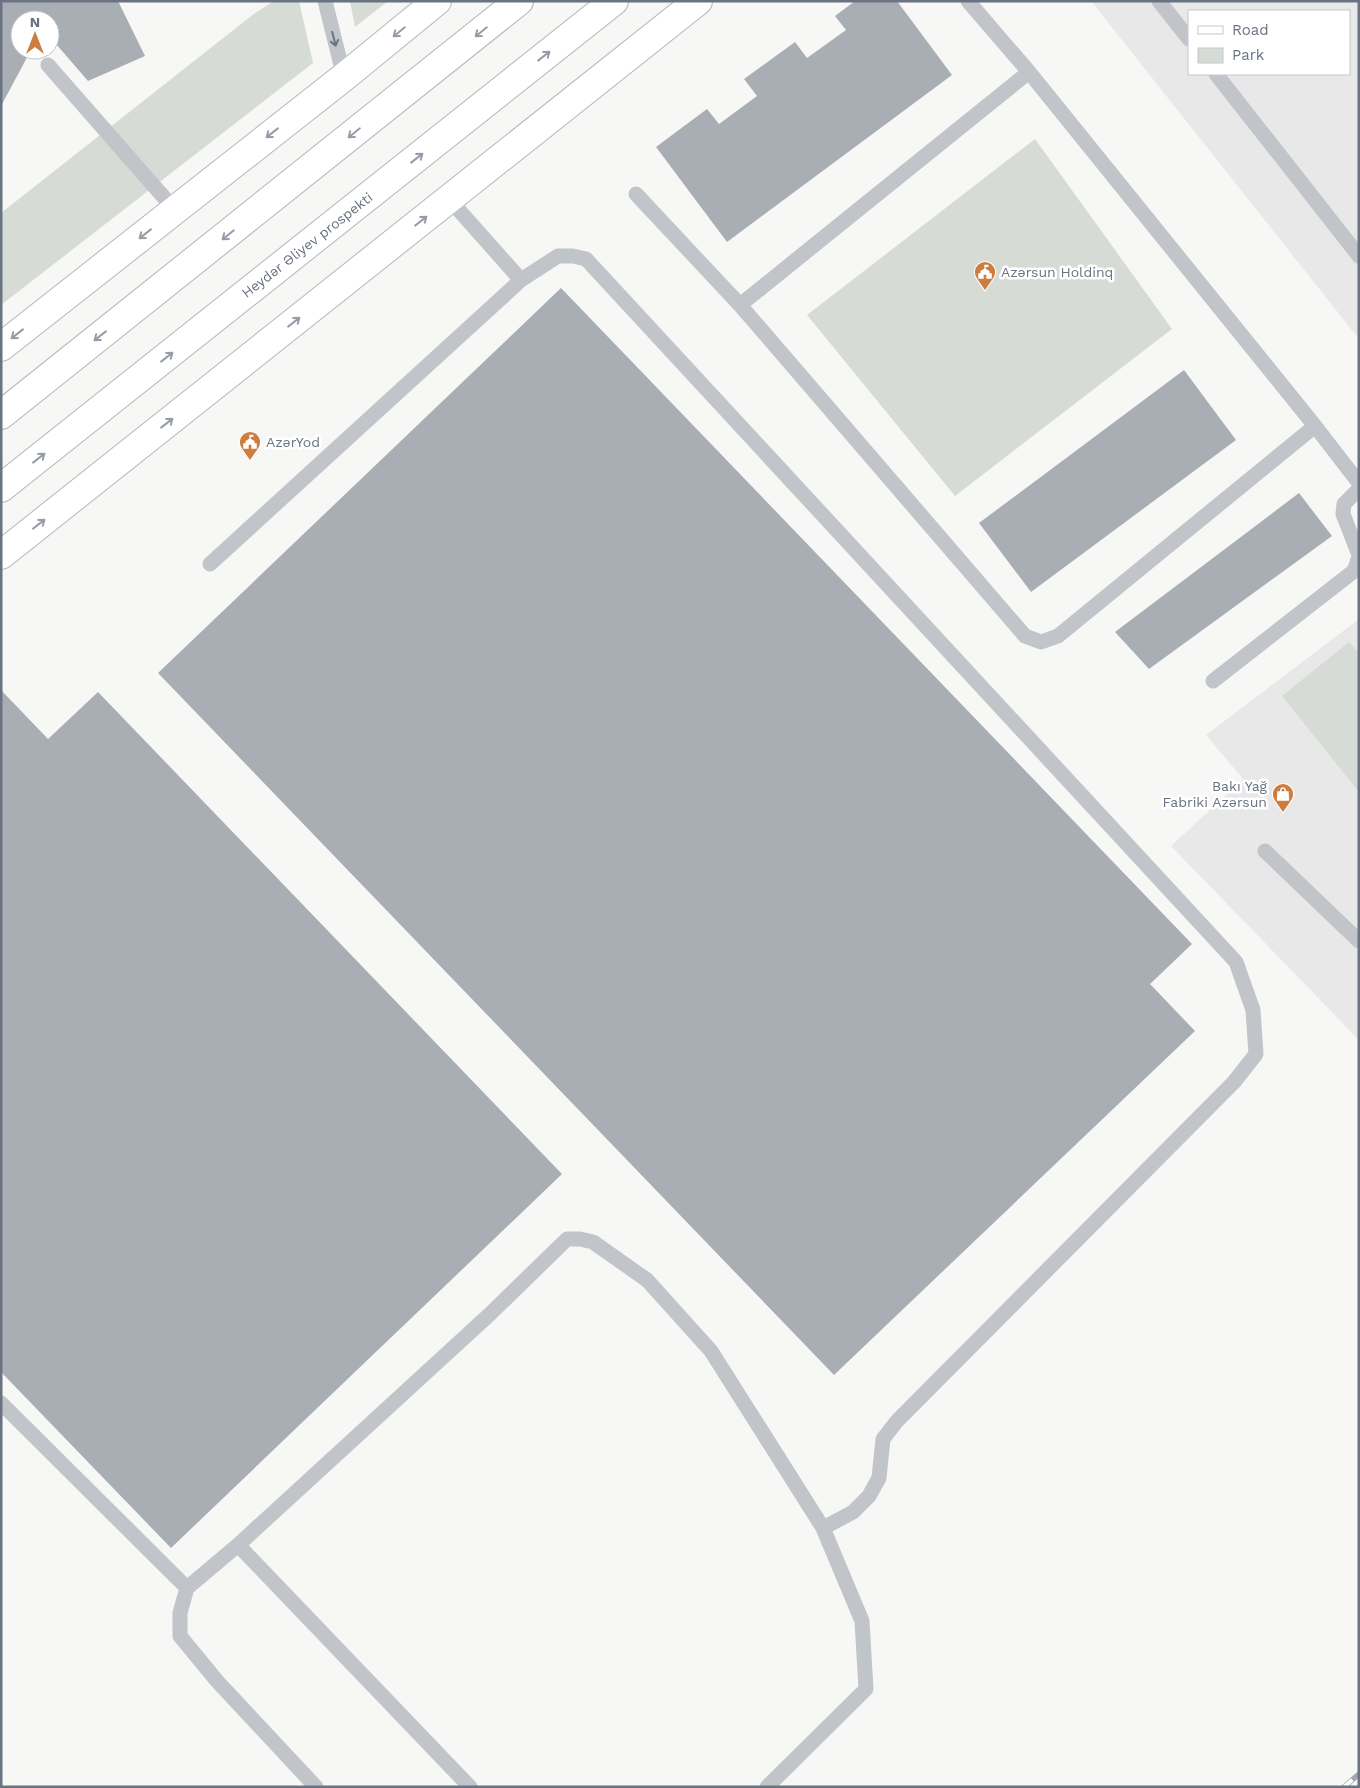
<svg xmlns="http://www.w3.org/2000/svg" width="1360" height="1788" font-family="'Work Sans',sans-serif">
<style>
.built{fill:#e8e8e8;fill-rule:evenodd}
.green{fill:#d6dcd5}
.building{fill:#a9aeb4}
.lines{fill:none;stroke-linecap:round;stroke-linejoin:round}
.secondary-casing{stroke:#b4b7bc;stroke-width:30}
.highway-casing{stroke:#b3b5b9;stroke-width:30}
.lane{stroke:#c1c4c8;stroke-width:15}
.secondary{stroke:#fff;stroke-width:28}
.highway{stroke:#fff;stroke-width:28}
.rail-casing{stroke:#a3a7ad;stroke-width:5.5}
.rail{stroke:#fff;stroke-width:4;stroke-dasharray:11;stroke-linecap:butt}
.oneway{stroke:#979da8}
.oneway2{stroke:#6a7382}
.labels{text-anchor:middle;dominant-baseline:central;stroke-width:5;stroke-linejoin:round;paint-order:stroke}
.street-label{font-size:14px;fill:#6a7382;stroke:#fff}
.poi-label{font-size:14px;fill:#6a7382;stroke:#fff;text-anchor:start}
</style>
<rect width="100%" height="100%" fill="#f7f7f5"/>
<path class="built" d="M 1091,1 L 1359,1 L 1359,339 ZM 1189,11 L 1349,11 L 1349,74 L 1189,74 Z
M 1359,619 L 1359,1040 L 1171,846 L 1243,779 L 1206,735 Z"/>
<path class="green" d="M 274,1 L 299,1 L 313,63 L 1,305 L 1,213 L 255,13 Z
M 350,1 L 388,1 L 355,27 Z
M 1035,139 L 1172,329 L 955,496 L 807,315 Z
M 1349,642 L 1359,653 L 1359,792 L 1282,696 Z"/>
<path class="building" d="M 1,1 L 118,1 L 145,56 L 88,81 L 50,37 L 50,20 L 20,20 L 20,50 L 31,50 L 1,106 Z
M 855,1 L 897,1 L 952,75 L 727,242 L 656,147 L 707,109 L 719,124 L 757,96 L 744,79 L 795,42 L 807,58 L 846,30 L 835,16 Z
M 561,288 L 1192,944 L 1150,984 L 1195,1031 L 834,1375 L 158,673 Z
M 1184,370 L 1236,440 L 1031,592 L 979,523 Z
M 1299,493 L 1332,536 L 1149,669 L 1115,632 Z
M 1,690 L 48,739 L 98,692 L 562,1174 L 171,1548 L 1,1372 Z"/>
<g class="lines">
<g class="secondary-casing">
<path id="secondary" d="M 1,347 L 344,77 L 437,1
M 1,555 L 698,1"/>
</g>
<g class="highway-casing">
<path id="highway" d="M 1,415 L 519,1
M 1,488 L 614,1"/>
</g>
<path class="lane" d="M 325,1 L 344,77
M 1159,1 L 1189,39
M 48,65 L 175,210
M 1216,74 L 1359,256
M 636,194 L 740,305 L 1025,636 L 1041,642 L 1058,636 L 1315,426 L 1029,72 L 968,1
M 740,305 L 1029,72
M 1315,426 L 1359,483
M 1359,489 L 1344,504 L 1343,514 L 1359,555
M 210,564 L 521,280
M 1213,681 L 1354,571 L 1359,557
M 1265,851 L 1359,941
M 1,1403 L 187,1588
M 238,1545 L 470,1787
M 316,1787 L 217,1681 L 180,1636 L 180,1613 L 187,1588 L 238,1545 L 490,1314 L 567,1239 L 580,1239 L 593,1242 L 647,1280 L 711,1351 L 823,1528 L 853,1512 L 869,1496 L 879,1478 L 883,1439 L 897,1421 L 1234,1082 L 1256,1054 L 1253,1010 L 1236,962 L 586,259 L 573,256 L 558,256 L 521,280 L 449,199
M 767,1787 L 866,1689 L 862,1621 L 823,1528"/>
<use href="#secondary" class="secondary"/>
<use href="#highway" class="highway"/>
<g class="rail-casing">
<path id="rail" d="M 1344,1787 L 1359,1774"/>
</g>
<use href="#rail" class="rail"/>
</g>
<defs><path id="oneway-shaft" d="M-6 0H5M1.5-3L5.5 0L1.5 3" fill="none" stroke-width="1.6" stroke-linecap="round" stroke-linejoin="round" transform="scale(1.25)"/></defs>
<g class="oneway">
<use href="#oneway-shaft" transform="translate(399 32) rotate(141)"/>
<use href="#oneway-shaft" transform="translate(481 32) rotate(141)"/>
<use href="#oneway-shaft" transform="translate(544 56) rotate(-38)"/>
<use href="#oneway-shaft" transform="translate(272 133) rotate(142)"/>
<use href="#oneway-shaft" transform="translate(354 133) rotate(141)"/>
<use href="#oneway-shaft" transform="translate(417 158) rotate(-38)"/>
<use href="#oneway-shaft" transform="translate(421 221) rotate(-38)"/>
<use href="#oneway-shaft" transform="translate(145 234) rotate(142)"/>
<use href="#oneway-shaft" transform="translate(228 235) rotate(141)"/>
<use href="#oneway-shaft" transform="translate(294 322) rotate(-38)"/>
<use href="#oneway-shaft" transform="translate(17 334) rotate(142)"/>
<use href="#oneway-shaft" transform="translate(100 336) rotate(142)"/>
<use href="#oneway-shaft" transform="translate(167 357) rotate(-38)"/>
<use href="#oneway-shaft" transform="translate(167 423) rotate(-38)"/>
<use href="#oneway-shaft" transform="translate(39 458) rotate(-38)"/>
<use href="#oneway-shaft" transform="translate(39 524) rotate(-38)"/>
</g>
<use class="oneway2" href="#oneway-shaft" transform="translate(334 39) rotate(76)"/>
<defs>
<g id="civic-pin" transform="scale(1.125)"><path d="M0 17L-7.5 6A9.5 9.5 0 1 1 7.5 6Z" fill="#cd7d40" stroke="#fff"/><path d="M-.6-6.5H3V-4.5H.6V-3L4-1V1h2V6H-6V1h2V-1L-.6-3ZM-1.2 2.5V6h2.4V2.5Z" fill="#fff"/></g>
<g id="shop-pin" transform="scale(1.125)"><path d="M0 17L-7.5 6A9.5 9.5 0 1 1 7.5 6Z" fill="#cd7d40" stroke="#fff"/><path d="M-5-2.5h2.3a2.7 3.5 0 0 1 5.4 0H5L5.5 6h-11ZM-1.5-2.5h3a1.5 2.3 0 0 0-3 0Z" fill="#fff"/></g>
</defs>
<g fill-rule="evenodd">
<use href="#civic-pin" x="985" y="272"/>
<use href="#civic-pin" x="250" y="442"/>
<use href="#shop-pin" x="1283" y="794"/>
</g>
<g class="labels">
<g class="street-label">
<text transform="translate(307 245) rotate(-38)">Heydər Əliyev prospekti</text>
</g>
<g class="poi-label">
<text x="1001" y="272">Azərsun Holdinq</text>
<text x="266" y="442">AzərYod</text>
<text x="1267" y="786" text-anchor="end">Bakı Yağ<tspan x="1267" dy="16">Fabriki Azərsun</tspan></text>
</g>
</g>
<rect width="1360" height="1788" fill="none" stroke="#6a7382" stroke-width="5"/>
<rect x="1188" y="10" width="162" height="65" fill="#ffffff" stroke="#c3c7cd"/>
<rect x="1198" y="26" width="25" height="8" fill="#ffffff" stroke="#c3c7cd"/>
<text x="1232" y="35" font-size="15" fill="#6a7382">Road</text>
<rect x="1198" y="48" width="25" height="15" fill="#d6dcd5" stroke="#c3c7cd"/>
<text x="1232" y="60" font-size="15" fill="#6a7382">Park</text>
<g transform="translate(35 35)"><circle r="24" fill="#ffffff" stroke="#c3c7cd"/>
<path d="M0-4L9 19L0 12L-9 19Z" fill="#cd7d40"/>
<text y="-8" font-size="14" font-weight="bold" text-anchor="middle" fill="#6a7382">N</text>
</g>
</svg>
